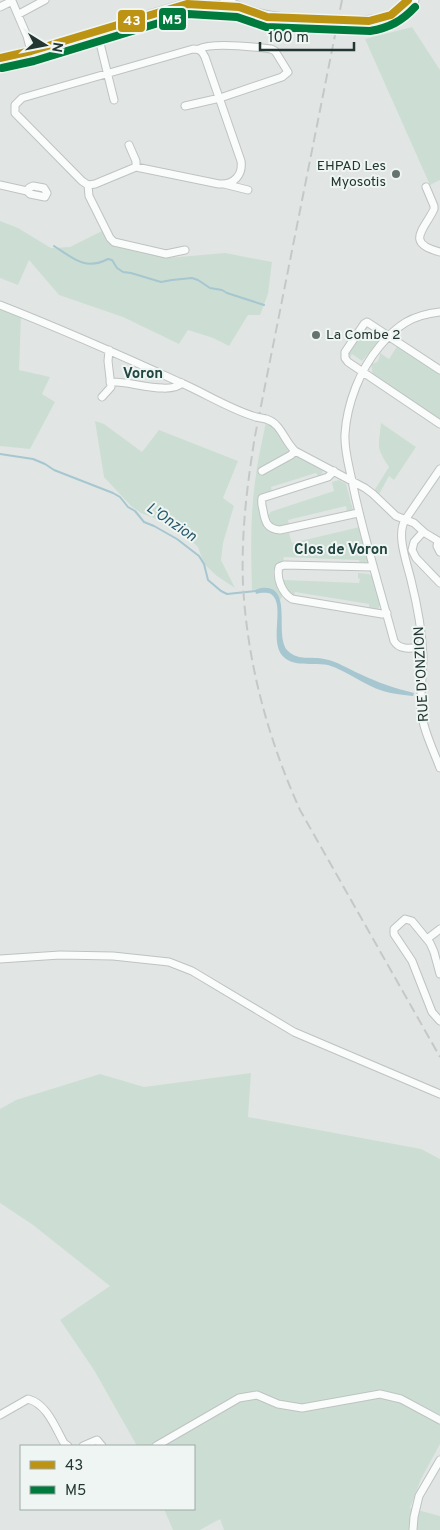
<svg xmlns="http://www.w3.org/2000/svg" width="440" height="1530" font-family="Overpass,sans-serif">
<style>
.green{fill:#ccded3}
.water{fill:#a6c6d0}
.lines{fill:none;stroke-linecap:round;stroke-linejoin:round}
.stream{stroke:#a6c6d0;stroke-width:2}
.minor-casing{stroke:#bec3c1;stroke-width:9}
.tertiary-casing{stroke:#bec3c1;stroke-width:11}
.minor{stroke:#fafbfb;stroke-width:7}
.tertiary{stroke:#fafbfb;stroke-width:9}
.rail{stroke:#c6c8c8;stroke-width:2;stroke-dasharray:10 5;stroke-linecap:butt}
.minor-bridge-casing{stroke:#bec3c1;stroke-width:9;stroke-linecap:butt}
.tertiary-bridge-casing{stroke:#bec3c1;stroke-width:11;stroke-linecap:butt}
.minor-bridge{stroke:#fafbfb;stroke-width:7}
.tertiary-bridge{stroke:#fafbfb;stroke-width:9}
.bus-1-casing{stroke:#eef5f2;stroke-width:11}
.bus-2-casing{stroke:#eef5f2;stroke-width:11}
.bus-1{stroke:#bd9313;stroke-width:8}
.bus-2{stroke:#007b3d;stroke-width:8}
.poi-dot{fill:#657470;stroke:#eef5f2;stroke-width:2}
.labels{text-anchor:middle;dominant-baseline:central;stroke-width:4;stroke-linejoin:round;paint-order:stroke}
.poi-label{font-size:14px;fill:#223632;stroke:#eef5f2;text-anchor:end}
.street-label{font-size:14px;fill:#223632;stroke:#eef5f2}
.neighbourhood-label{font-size:15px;font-weight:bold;fill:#214540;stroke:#eef5f2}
.water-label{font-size:15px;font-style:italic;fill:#24566a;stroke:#eef5f2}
.line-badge{stroke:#eef5f2;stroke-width:2}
.badge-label{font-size:14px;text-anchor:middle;font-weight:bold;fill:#fff}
</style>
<rect width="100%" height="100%" fill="#e1e6e4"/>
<path class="green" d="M 412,27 L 440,70 L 440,180 L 430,185 L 365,39 Z
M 0,221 L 18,228 L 51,248 L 70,247 L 102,231 C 106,238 109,244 116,247 L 167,258 L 225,253 L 272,262 L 268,294 L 260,315 L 248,315 L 229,346 L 213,338 L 188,330 L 179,344 L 123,317 L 59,295 L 29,260 L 18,285 L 0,278 Z
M 0,307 L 21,316 L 19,370 L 50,377 L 42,394 L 55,402 L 30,449 L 0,446 Z
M 369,325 L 366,330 L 380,339 L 362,361 L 352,354 L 349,359 L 347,352 L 365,326 Z
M 398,345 L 440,374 L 440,420 L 373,375 L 371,364 C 378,363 380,359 380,353 L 389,359 Z
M 95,421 L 104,424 L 142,452 L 159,430 L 238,461 L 223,498 L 234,506 L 223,543 L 221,560 L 235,588 L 217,576 L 204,564 L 198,547 L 184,534 L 154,518 L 141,513 L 131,506 L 104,477 Z
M 266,422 L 273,425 L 289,452 L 259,470 L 261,475 L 295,456 L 299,457 L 321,469 L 323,472 L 322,474 L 318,476 L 316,473 L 271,487 L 272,492 L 258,501 C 262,521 263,538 289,533 L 292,543 L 360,527 L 368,561 L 366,564 L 360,565 L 359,560 L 284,557 L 283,562 C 265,567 277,586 282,597 L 280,600 C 271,584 267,590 252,590 C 251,554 250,518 255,482 C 257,462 262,442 266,422 Z
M 381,423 L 416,447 L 394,480 L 389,476 L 378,496 L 374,491 L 389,467 C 375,446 379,446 381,423 Z
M 339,480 L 346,484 L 353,510 L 347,511 L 346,506 L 288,520 L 289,525 C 276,528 272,528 268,514 L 270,514 L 270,512 L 334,491 L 332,482 Z
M 358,573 L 369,574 L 373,577 L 381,602 L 378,609 L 369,609 L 369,604 L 295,592 L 294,597 L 284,585 L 284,580 L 359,583 L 360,579 L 358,578 Z
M 251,1073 L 248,1117 L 421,1149 L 440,1159 L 440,1444 L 421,1479 L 410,1508 L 440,1516 L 440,1530 L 224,1530 L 220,1519 L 200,1530 L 173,1530 L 164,1509 L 194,1509 L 194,1446 L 137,1446 L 94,1370 L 60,1320 L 110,1286 L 33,1225 L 0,1203 L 0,1109 L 16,1100 L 100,1074 L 144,1087 Z"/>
<path class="water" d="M 261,588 C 295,584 273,636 288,651 C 298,661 312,656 324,659 C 337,661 348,669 360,674 C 379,683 394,688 414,693 L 413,696 C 404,695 393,694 383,691 C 364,685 347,671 328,665 C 314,662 298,667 286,659 C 266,645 287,605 271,594 C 266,592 260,593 256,594 L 255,590 Z"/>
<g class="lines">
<path class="stream" d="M 54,246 C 73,258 85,271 108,259 L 112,260 L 117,268 L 123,272 L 131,273 L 161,282 L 172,280 L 192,278 L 198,280 L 210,288 L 222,290 L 227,293 L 264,305
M 0,454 L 33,459 L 45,464 L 54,470 L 113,493 L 120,497 L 128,507 L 135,511 L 144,522 L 154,526 L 177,539 L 199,556 L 204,564 L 208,580 L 221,591 L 227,594 L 256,591"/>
<g class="minor-casing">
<path id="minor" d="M 0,7 L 12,1 L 27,36 L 31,51
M 19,14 L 45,0
M 97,31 L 114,100
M 193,49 C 200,49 202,51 205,57 L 241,161 C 243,175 234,185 219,184 L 136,167 L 95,184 L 88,185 L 82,181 L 15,113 L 15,105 L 22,98 Z
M 185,106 L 220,98 L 282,77 L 288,72 L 275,51 L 271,49 C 255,47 212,42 199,49
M 129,145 L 136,161 L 136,167
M 224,184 L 248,190
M 0,185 L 27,191 L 30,194 L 45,197 L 47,193 L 44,188 L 33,186 L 29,188 L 27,191
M 88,185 L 89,196 L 110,238 L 114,242 L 166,254 L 185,250
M 426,187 L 434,206 L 434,209 C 425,229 404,243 440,252
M 0,305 C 61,329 120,355 179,382 C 205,393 229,409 256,417
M 440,370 L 367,322 L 364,324 L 345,352 L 345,358 L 348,362 L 440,424
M 110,382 C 127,380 170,396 182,383
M 102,397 L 111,387 L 108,361 L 109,350
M 266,419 C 281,423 284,441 295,451 L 365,488 L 373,494 L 396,516 L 414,523 L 425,533 L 440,542
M 440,469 L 405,520 C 396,535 407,563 411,580 C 417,604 422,631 423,656 C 423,674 420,692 421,710 C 423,730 433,749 440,768
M 262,471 L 291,455 L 295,451
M 334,471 L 328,477 L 262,498 C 261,503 262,505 263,510 C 265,522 267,529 280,530 L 358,513
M 423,532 L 414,542 L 412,550 L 416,558 L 440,583
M 438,541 L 437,546 L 440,552
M 373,567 L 284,565 L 279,567 C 276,578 282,593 292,599 L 382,614 L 387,613
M 422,647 C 412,648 400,651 394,641 C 380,589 364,538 353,486 C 350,469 344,452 345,434 C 347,403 360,370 379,347 C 397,325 412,315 440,312
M 427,939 L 440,929
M 0,959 L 60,955 L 113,956 L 169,962 L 192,971 L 294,1032 L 440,1094
M 440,974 L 434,952 L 430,943 L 412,921 L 405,919 L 394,929 L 394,934 L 412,961 L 432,1012 L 440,1021
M 0,1415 L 28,1399 C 47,1404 55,1427 64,1443 L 68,1446
M 83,1446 L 97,1440 L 102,1446
M 156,1446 L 239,1398 L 257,1395 L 278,1404 L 302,1408 L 380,1394 L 401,1399 L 440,1420
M 413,1530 L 414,1517 L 419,1496 L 440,1460"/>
</g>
<g class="tertiary-casing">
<path id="tertiary" d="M 225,0 C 258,19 284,18 321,20
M 189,4 L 234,7
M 356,21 C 379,21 397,16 414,0
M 0,58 C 63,46 124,21 187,4 L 196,0"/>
</g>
<use href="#minor" class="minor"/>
<use href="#tertiary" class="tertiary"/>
<path class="rail" d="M 342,0 L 255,436 C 247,485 241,534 243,584 C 247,662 268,739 300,810 L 440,1057"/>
<g class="minor-bridge-casing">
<path id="minor-bridge" d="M 256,417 L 266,419"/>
</g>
<g class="tertiary-bridge-casing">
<path id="tertiary-bridge" d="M 321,20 L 356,21"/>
</g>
<use href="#minor-bridge" class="minor-bridge"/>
<use href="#tertiary-bridge" class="tertiary-bridge"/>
<g class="bus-1-casing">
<path id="bus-1" d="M 0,58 L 31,51 L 187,4 L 239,7 L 267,17 L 369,21 L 391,15 L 408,0"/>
</g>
<g class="bus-2-casing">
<path id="bus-2" d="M 2,68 L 34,61 L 188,14 L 237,17 L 266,27 L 370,31 C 389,28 402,21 415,7"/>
</g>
<use href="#bus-1" class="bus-1"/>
<use href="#bus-2" class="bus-2"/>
</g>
<g class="poi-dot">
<circle cx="396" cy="174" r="5"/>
<circle cx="316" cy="335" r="5"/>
</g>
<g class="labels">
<g class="poi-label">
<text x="386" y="166">EHPAD Les<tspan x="386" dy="16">Myosotis</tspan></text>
<text x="326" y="335" text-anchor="start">La Combe 2</text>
</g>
<g class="street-label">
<text transform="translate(422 674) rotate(-93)">RUE D'ONZION</text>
</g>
<g class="neighbourhood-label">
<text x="143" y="374">Voron</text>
<text x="341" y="550">Clos de Voron</text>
</g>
<g class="water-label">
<text transform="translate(171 523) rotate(34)">L'Onzion</text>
</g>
</g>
<g class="line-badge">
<rect x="158" y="7" width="29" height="24" rx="5" fill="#007b3d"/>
<rect x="117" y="9" width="29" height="24" rx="5" fill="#bd9313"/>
</g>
<g class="badge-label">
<text x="172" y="24">M5</text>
<text x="132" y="25">43</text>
</g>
<rect x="20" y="1445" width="175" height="65" fill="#eef5f2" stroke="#9ca9a5"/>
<rect x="30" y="1461" width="25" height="8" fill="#bd9313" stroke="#9ca9a5"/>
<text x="65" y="1470" font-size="15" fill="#223632">43</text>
<rect x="30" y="1486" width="25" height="8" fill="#007b3d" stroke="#9ca9a5"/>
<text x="65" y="1495" font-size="15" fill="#223632">M5</text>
<g transform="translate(45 45) rotate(100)" stroke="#eef5f2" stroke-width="4" paint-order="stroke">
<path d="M0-4L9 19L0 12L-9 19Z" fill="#223632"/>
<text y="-8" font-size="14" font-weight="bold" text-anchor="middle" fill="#223632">N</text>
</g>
<path d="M260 42v8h94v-8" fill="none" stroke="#223632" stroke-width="2.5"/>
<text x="268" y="42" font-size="15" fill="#223632" stroke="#eef5f2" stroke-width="4" paint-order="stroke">100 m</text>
</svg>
